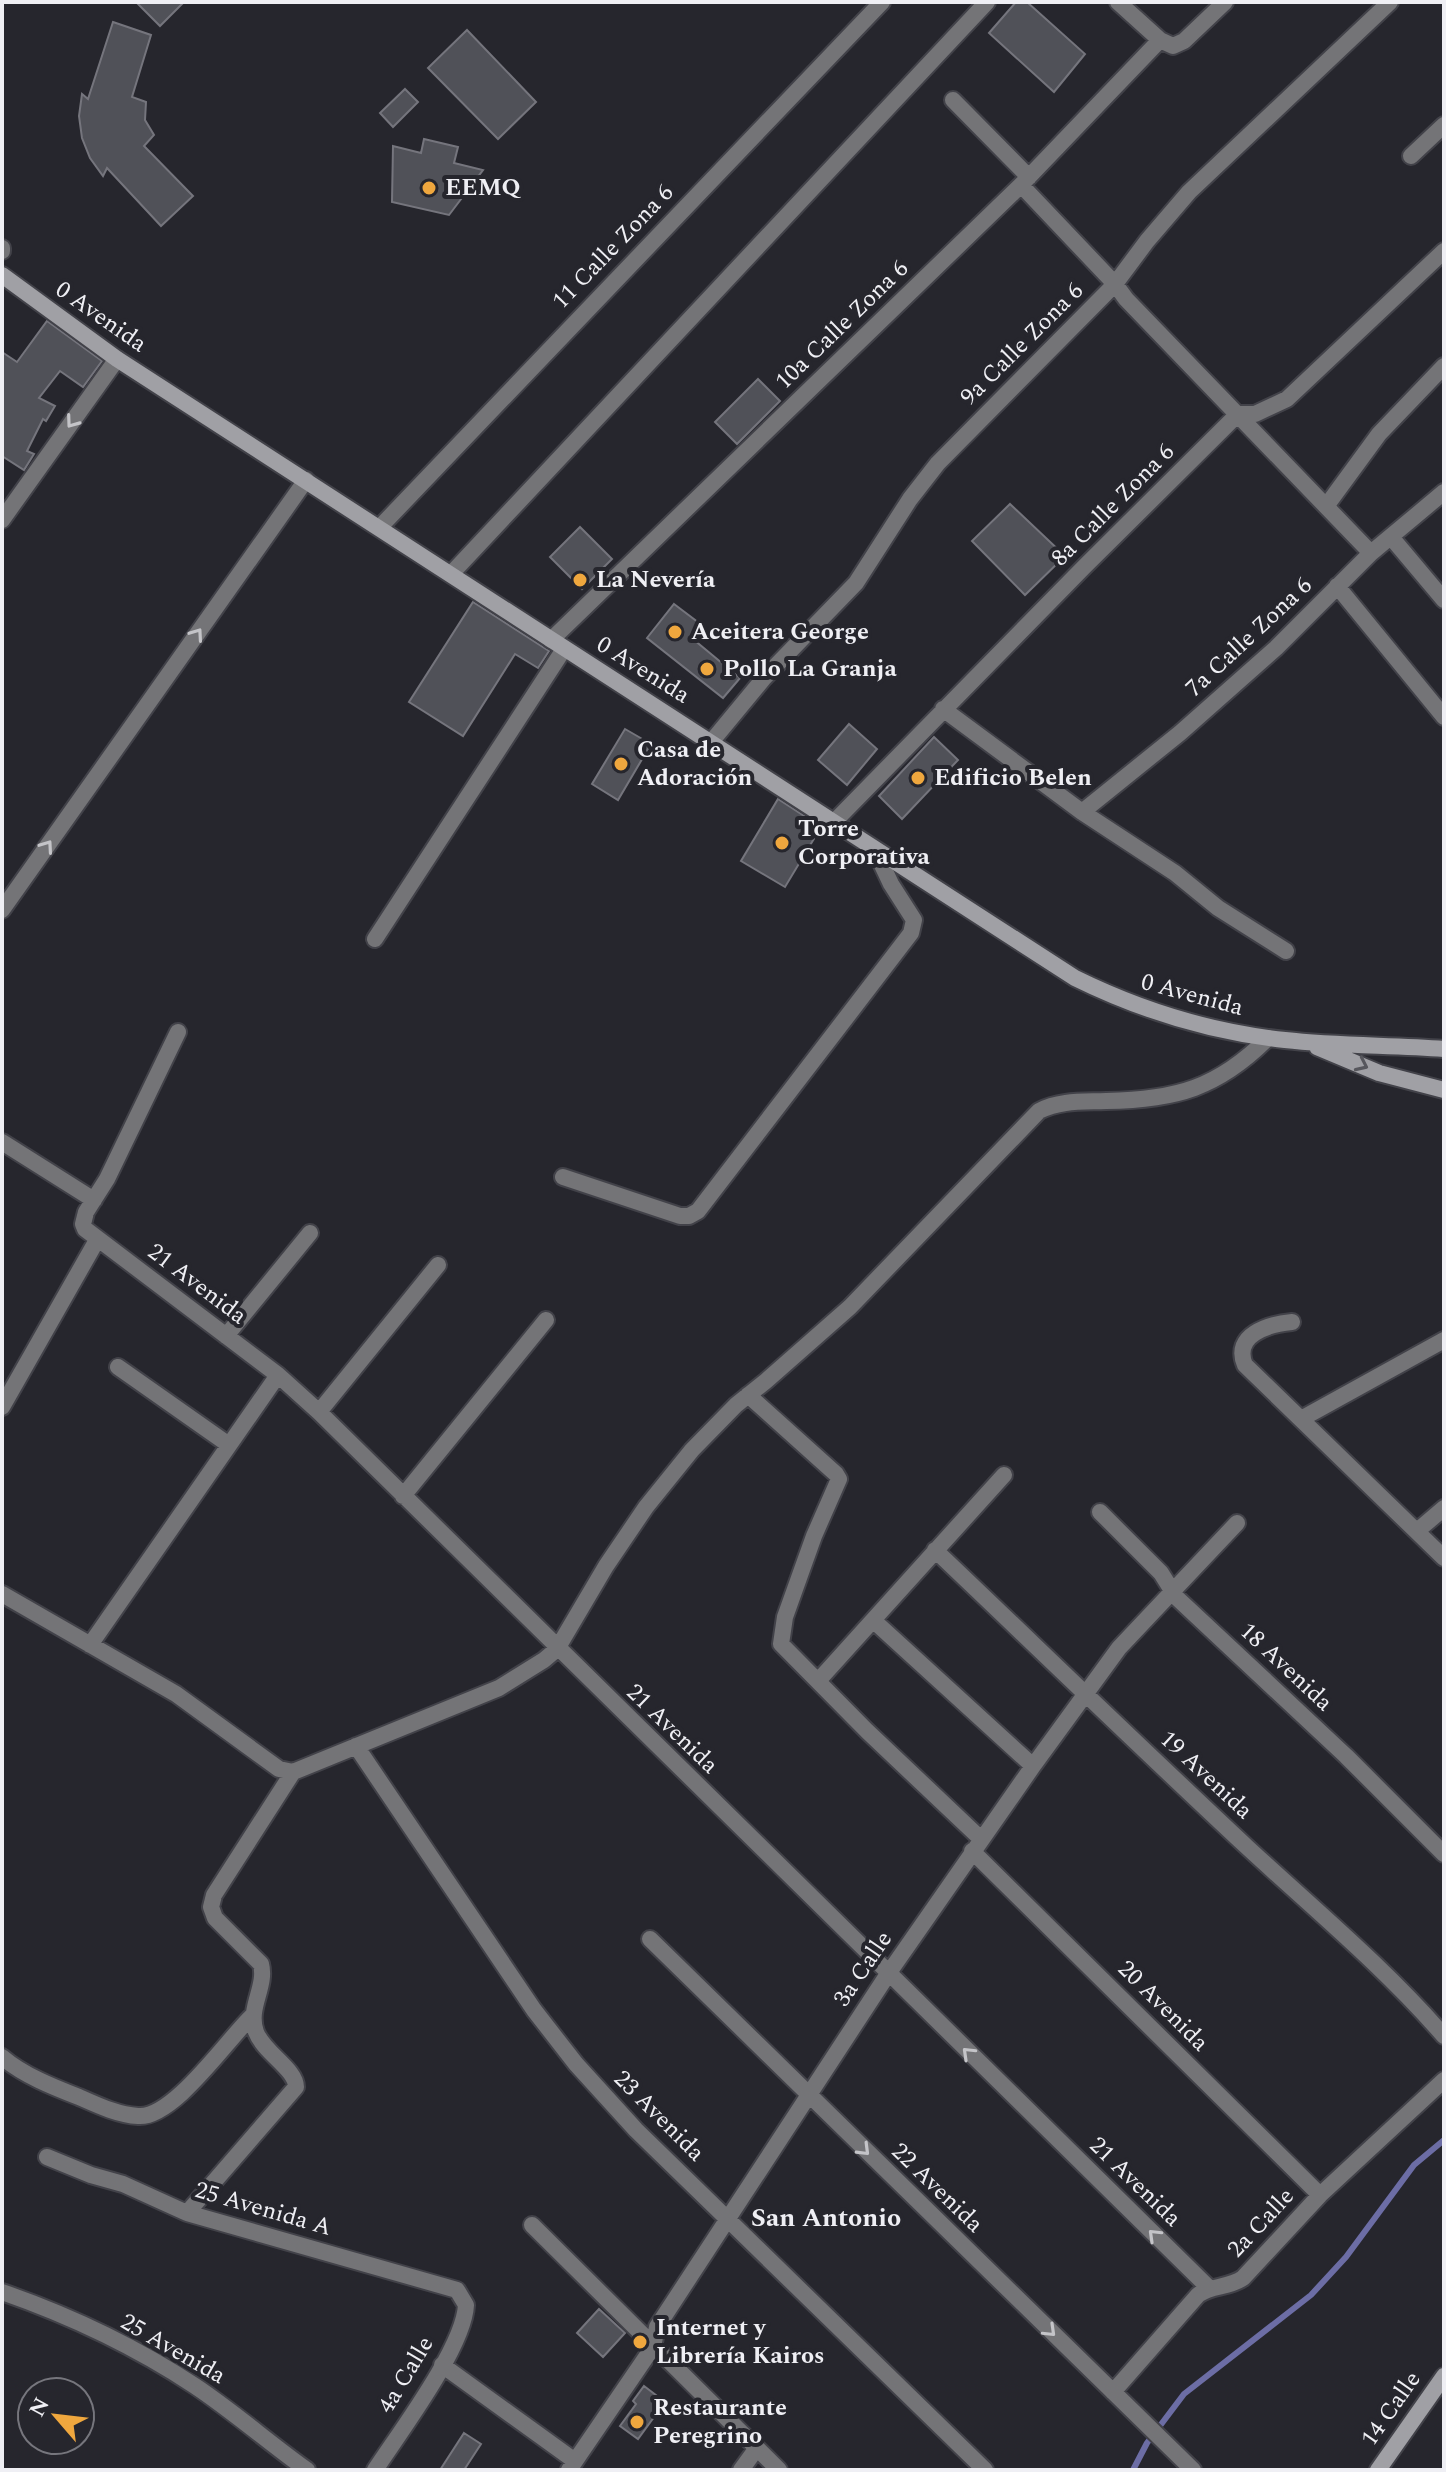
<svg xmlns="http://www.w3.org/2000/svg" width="1446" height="2472" font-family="Spectral,serif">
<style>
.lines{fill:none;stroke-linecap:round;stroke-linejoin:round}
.stream{stroke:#6c6da5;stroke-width:6}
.building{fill:#505158;stroke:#75757d;stroke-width:2}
.street-casing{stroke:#424249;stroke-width:20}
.secondary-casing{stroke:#424249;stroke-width:20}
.street{stroke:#747477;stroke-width:16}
.secondary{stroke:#a0a0a5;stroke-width:16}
.oneway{stroke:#c4c4c8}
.oneway2{stroke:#57575d}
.poi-dot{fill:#efa73e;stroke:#26262d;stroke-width:3}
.labels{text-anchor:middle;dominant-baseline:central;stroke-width:8;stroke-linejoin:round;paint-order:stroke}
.poi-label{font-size:24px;font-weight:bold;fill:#efeff4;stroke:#26262d;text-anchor:start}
.street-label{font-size:24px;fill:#efeff4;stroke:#26262d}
.neighbourhood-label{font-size:26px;font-weight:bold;fill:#efeff4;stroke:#26262d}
</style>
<rect width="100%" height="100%" fill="#26262d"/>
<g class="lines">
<path class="stream" d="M 1133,2470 L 1147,2443 L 1184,2394 L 1311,2295 L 1346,2257 L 1414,2165 L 1444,2140"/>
</g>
<path class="building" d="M 136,2 L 184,2 L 160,26 Z
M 1016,2 L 1027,2 L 1085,54 L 1054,92 L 989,33 Z
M 113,22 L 151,35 L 132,97 L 146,102 L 145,120 L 154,135 L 144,146 L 193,196 L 161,226 L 107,168 L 103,176 L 90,158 L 82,138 L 79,116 L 82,94 L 88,99 Z
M 467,30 L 536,102 L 498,139 L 428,68 Z
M 405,89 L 418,102 L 393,127 L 380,113 Z
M 424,139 L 458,147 L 454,163 L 483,170 L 449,215 L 392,202 L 393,146 L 421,153 Z
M 47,321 L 102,361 L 83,387 L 60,371 L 39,398 L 55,406 L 46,421 L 43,419 L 27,451 L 34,454 L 24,470 L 2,456 L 2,352 L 17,362 Z
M 758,379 L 780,401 L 737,444 L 715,422 Z
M 1010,504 L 1065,556 L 1025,595 L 972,541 Z
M 580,527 L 612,559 L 582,589 L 550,557 Z
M 473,602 L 549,651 L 538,668 L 515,654 L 463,736 L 409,702 Z
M 674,604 L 703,626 L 693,639 L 740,678 L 723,698 L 647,638 Z
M 849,724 L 877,749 L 847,785 L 818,760 Z
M 625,729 L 651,744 L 618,800 L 592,784 Z
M 934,737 L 958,760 L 902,819 L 879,796 Z
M 778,799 L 821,827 L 785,887 L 741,861 Z
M 599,2309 L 625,2333 L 603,2357 L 577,2333 Z
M 644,2386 L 665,2402 L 638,2439 L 620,2426 L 636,2404 L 633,2401 Z
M 464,2433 L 481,2444 L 464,2470 L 440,2470 Z"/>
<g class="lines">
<g class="street-casing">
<path id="street" d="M 1118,2 L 1160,40 L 1173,46 L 1184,41 L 1225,2
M 953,100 L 1029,177
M 1411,156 L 1444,125
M 1021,185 L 1115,284 L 1126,299 L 1371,553
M 2,248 L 2,251
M 1327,505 L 1379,434 L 1444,366
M 2,520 L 117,359
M 380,527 L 882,2
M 1391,537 L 1444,600
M 451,574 L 987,2
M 1337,586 L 1444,717
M 551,640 L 1021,185 L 1160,40
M 943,709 L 1082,812 L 1175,873 L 1218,908 L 1286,951
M 712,741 L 764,678 L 856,583 L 910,499 L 938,463 L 1115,284 L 1147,241 L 1189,192 L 1390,2
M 1082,812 L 1180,733 L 1276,648 L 1371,553 L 1444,492
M 834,822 L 1084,567 L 1238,414 L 1255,414 L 1287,399 L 1444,251
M 2,910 L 306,480
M 375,939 L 564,649
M 178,1032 L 107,1179 L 86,1212 L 83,1224 L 85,1229 L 278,1375 L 319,1412 L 1210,2289
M 2,1142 L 94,1200
M 563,1177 L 680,1216 L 689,1216 L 698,1211 L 911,933 L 914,920 L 891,884 L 875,850
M 1292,1322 C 1269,1324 1232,1335 1245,1365 L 1444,1558
M 226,1336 L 310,1233
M 118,1367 L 229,1445
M 748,1395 L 836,1474 L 839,1479 L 814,1536 L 785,1617 L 781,1644 L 867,1731 L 981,1839
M 2,1407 L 97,1240
M 319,1412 L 438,1265
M 1301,1419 L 1444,1340
M 403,1496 L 546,1320
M 1100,1512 L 1161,1573 L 1176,1597 L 1346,1756 L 1444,1854
M 1417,1531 L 1444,1508
M 935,1550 C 1039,1649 1142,1749 1247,1847 C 1314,1909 1384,1967 1444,2036
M 2,1594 L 176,1694 L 279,1769 L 293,1772
M 874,1621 L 1033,1766
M 90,1645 L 278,1375
M 818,1681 L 1004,1475
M 356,1746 L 534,2010 L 576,2064 L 636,2130 L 985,2470
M 972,1851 L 1320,2195
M 650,1939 L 1193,2470
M 2,2057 C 23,2075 53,2087 79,2097 C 97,2105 118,2115 138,2116 C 173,2119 226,2041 252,2016
M 47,2157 L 91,2175 L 123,2184 L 187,2213 L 457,2290 L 466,2305 C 464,2347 400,2432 375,2470
M 187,2213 L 296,2087 C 296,2069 264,2053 256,2032 C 247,2008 267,1987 261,1964 L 215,1918 L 211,1907 L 214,1895 L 293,1772 L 499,1688 L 544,1660 L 557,1649 L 606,1566 L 646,1507 L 692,1450 L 736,1405 L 766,1381 L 850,1307 L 1039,1111 C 1060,1100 1084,1102 1106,1101 C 1176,1100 1218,1088 1268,1038
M 532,2225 L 779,2470
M 2,2292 C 68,2315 136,2347 195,2386 C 234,2412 269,2443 307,2470
M 442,2365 L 575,2461
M 1113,2392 L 1198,2295 C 1211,2285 1229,2288 1243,2278 L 1320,2195 L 1444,2080
M 569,2470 L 653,2347 L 657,2327 L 888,1974 L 1033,1766 L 1119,1648 L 1237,1523
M 741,2470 L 757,2448"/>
</g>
<g class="secondary-casing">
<path id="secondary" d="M 2,275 L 117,359 L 1075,978 C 1142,1011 1210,1032 1285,1040 C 1338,1046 1391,1045 1444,1049
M 1317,1047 L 1379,1073 L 1444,1090
M 1378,2470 L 1444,2376"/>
</g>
<use href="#street" class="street"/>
<use href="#secondary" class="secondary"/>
</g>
<defs><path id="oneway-chevron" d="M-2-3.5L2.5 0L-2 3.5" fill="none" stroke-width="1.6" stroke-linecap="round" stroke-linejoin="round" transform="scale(2)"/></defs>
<g class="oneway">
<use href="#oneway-chevron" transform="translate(72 422) rotate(126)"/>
<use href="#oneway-chevron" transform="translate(197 634) rotate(-55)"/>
<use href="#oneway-chevron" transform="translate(47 846) rotate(-55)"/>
<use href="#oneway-chevron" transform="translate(968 2053) rotate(-136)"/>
<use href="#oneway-chevron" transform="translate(864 2150) rotate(45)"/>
<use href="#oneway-chevron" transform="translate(1154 2235) rotate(-136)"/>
<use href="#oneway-chevron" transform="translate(1050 2331) rotate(44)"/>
</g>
<use class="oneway2" href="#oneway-chevron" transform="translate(1362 1065) rotate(25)"/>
<g class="poi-dot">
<circle cx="429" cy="188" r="8"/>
<circle cx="580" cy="580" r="8"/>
<circle cx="675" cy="632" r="8"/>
<circle cx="707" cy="669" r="8"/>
<circle cx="621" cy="764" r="8"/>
<circle cx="918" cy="778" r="8"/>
<circle cx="782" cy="843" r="8"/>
<circle cx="640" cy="2342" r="8"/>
<circle cx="637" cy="2422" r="8"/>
</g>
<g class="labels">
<g class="poi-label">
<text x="445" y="188">EEMQ</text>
<text x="596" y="580">La Nevería</text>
<text x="691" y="632">Aceitera George</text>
<text x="723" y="669">Pollo La Granja</text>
<text x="637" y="750">Casa de<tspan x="637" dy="28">Adoración</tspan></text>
<text x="934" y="778">Edificio Belen</text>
<text x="798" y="829">Torre<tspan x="798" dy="28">Corporativa</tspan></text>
<text x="656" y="2328">Internet y<tspan x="656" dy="28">Librería Kairos</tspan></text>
<text x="653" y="2408">Restaurante<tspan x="653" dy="28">Peregrino</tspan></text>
</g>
<g class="street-label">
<text transform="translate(613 247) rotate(-46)">11 Calle Zona 6</text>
<text transform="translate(101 317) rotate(35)">0 Avenida</text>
<text transform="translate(842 325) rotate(-44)">10a Calle Zona 6</text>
<text transform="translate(1022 344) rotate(-45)">9a Calle Zona 6</text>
<text transform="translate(1113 505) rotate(-45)">8a Calle Zona 6</text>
<text transform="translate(1249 637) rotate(-43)">7a Calle Zona 6</text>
<text transform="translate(643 670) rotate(32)">0 Avenida</text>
<text transform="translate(1192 995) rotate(15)">0 Avenida</text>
<text transform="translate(197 1284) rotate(37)">21 Avenida</text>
<text transform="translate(1286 1667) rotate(43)">18 Avenida</text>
<text transform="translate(672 1729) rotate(44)">21 Avenida</text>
<text transform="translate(1206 1775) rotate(43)">19 Avenida</text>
<text transform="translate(863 1969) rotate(-56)">3a Calle</text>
<text transform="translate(1163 2006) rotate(45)">20 Avenida</text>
<text transform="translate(659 2116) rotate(45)">23 Avenida</text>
<text transform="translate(1135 2182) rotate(44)">21 Avenida</text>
<text transform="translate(937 2188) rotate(44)">22 Avenida</text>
<text transform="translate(263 2209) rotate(16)">25 Avenida A</text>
<text transform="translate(1261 2223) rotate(-47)">2a Calle</text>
<text transform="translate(173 2349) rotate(30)">25 Avenida</text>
<text transform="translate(406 2375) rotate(-59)">4a Calle</text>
<text transform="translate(1391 2409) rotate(-55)">14 Calle</text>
</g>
<g class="neighbourhood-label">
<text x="826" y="2218">San Antonio</text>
</g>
</g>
<rect width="1446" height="2472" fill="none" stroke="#efeff4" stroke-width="8"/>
<g transform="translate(56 2416) rotate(298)"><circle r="38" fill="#26262d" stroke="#76767d" stroke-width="2"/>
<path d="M0-6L14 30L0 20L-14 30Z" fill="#efa73e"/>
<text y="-12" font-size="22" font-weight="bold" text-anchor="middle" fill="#efeff4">N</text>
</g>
</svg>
